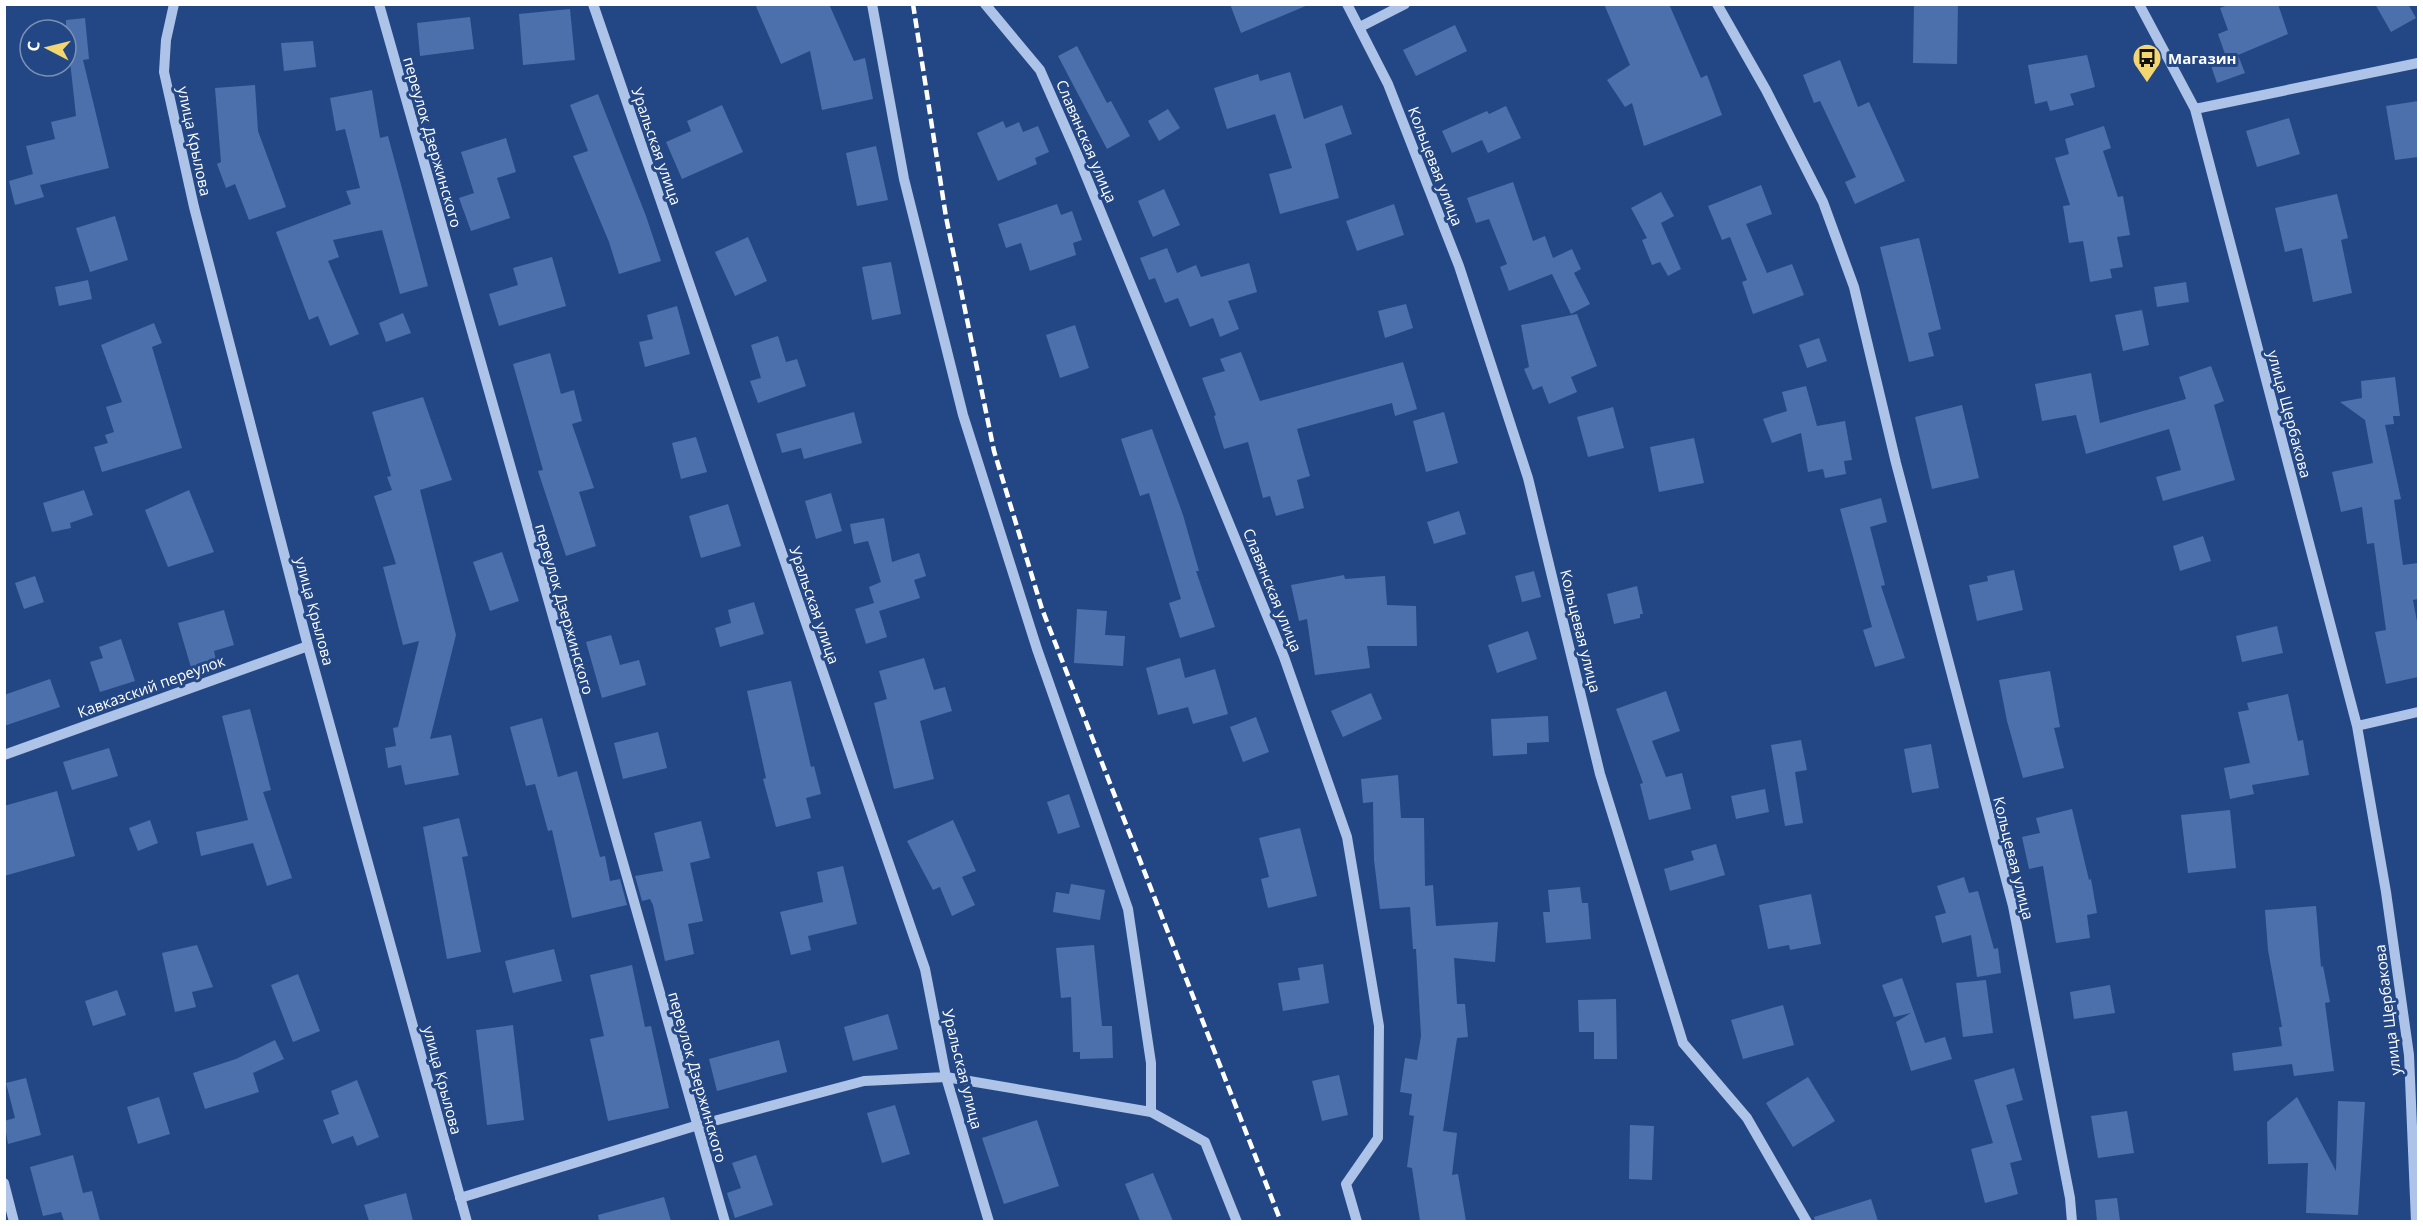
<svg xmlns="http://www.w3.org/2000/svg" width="2423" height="1226" font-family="'Open Sans',sans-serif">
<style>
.building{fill:#4c70ac}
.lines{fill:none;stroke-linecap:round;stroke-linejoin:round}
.minor{stroke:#adc3e8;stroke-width:10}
.rail{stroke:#fff;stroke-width:4.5;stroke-dasharray:10 4.5;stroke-linecap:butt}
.labels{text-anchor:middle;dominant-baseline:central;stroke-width:6;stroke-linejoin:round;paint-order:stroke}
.poi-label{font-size:15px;font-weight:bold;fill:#fff;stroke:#234784;text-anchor:start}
.street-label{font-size:15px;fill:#fff;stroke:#234784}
</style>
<rect width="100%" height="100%" fill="#234784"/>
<path class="building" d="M 755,4 L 829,4 L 854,61 L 865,58 L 873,99 L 822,110 L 810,51 L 781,64 Z
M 1230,4 L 1308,4 L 1308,5 L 1241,33 Z
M 1604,4 L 1669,4 L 1701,78 L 1707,75 L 1722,115 L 1644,146 L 1632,103 L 1625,107 L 1607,80 L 1630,65 Z
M 1914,4 L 1958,4 L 1957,64 L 1913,63 Z
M 2231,4 L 2278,4 L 2288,34 L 2238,55 L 2245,73 L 2217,83 L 2209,60 L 2225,54 L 2218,34 L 2228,30 L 2220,8 Z
M 2375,4 L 2408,4 L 2416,18 L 2391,32 Z
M 570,9 L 575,60 L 523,65 L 519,14 Z
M 470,17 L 474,49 L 420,56 L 417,23 Z
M 85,18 L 89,59 L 83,60 L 109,168 L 40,185 L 44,197 L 15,205 L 9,181 L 33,174 L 26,146 L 55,139 L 51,122 L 76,116 L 70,61 L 66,61 L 66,20 Z
M 1455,25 L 1467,51 L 1416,76 L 1403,50 Z
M 313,41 L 316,67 L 284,71 L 281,43 Z
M 1077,46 L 1107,103 L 1111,101 L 1130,136 L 1107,149 L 1058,56 Z
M 2087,55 L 2095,87 L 2070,94 L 2074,105 L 2050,111 L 2047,101 L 2035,104 L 2028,65 Z
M 1840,60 L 1858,107 L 1869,102 L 1905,181 L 1855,204 L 1845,182 L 1856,177 L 1820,101 L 1814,103 L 1803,75 Z
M 1290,72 L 1304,119 L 1342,105 L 1352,134 L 1325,144 L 1339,198 L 1280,214 L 1269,174 L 1292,168 L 1275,114 L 1227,129 L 1214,88 L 1258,74 L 1260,81 Z
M 255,85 L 258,131 L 286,207 L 249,220 L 235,184 L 226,188 L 217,164 L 221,162 L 215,88 Z
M 372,90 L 380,138 L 388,136 L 428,286 L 400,294 L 382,230 L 333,240 L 339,257 L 328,261 L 359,334 L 330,346 L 318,316 L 309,320 L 276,232 L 351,204 L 346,191 L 360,188 L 345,129 L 336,131 L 330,98 Z
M 598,94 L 646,216 L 661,261 L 619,274 L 609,242 L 573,156 L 588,151 L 570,105 Z
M 2418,101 L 2418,157 L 2395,160 L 2386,106 Z
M 722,105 L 743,152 L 682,179 L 666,142 L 691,131 L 687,121 Z
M 1506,106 L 1521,138 L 1488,153 L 1482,140 L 1452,153 L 1442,131 L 1487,111 L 1489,114 Z
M 1168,109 L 1180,128 L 1159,141 L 1148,121 Z
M 2289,118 L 2300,154 L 2257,167 L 2246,131 Z
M 1003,121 L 1006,128 L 1019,122 L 1023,132 L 1038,126 L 1049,152 L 1035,158 L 1037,164 L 998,181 L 977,133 Z
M 2104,126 L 2111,148 L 2103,151 L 2118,197 L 2123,196 L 2130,235 L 2117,237 L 2123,267 L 2110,269 L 2112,278 L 2090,282 L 2083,241 L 2069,243 L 2063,206 L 2070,205 L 2055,158 L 2069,154 L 2065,139 Z
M 506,138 L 516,172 L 497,178 L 510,218 L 471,231 L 459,198 L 474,193 L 461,152 Z
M 876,146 L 888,200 L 857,206 L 846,153 Z
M 1513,182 L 1533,241 L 1545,236 L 1553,258 L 1572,249 L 1581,269 L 1574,273 L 1590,304 L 1571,314 L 1552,274 L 1509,291 L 1500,267 L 1507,264 L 1489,219 L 1476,223 L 1467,198 Z
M 1761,185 L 1772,214 L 1746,224 L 1767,273 L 1792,264 L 1804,295 L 1753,314 L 1742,282 L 1747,280 L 1730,237 L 1722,240 L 1708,206 Z
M 1164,189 L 1180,225 L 1153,237 L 1138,201 Z
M 1661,192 L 1674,216 L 1661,223 L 1681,269 L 1668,276 L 1660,262 L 1652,265 L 1642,240 L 1647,238 L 1631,208 Z
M 2337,194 L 2348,238 L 2341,240 L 2352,293 L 2313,302 L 2302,248 L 2285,252 L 2275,208 Z
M 1057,204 L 1061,215 L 1072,211 L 1082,240 L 1073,243 L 1076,255 L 1030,271 L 1021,243 L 1006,248 L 998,224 Z
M 1394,204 L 1404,235 L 1357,251 L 1346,221 Z
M 115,216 L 128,260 L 90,272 L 76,228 Z
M 748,237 L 767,281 L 735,296 L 715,252 Z
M 1919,238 L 1941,329 L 1928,333 L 1934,356 L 1909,362 L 1880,247 Z
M 1167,248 L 1177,273 L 1196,265 L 1201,277 L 1249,263 L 1257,292 L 1228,301 L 1239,329 L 1220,337 L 1213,318 L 1190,327 L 1178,298 L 1165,303 L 1155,278 L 1149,280 L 1140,258 Z
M 552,257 L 566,306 L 499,326 L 489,294 L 518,285 L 513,268 Z
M 891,262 L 901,314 L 872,320 L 862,267 Z
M 88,280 L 92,299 L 59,306 L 55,287 Z
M 2186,282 L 2189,302 L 2157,307 L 2154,287 Z
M 1406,304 L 1413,328 L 1385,338 L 1378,311 Z
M 677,306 L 690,354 L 645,367 L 639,342 L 653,339 L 647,315 Z
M 2142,310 L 2149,345 L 2123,351 L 2115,315 Z
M 403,313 L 411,333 L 386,342 L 379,323 Z
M 1577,314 L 1597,366 L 1571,377 L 1577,392 L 1549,404 L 1542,386 L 1533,390 L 1524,369 L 1529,367 L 1521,325 Z
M 154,323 L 162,343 L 152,347 L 182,448 L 102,472 L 94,447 L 108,443 L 105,435 L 114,432 L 106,407 L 122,402 L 101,345 Z
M 1075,325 L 1089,368 L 1060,378 L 1046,335 Z
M 778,336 L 786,362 L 797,359 L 806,386 L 758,403 L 750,381 L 761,378 L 751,345 Z
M 1819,338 L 1827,361 L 1807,368 L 1799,345 Z
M 1241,352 L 1260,401 L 1403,362 L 1417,409 L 1395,416 L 1392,403 L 1297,429 L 1310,476 L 1297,480 L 1304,508 L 1276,516 L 1270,496 L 1263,498 L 1248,442 L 1224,449 L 1214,416 L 1216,415 L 1202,378 L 1225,371 L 1220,359 Z
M 550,353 L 561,394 L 574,390 L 582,421 L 572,424 L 594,488 L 579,492 L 596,546 L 566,556 L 538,471 L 543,470 L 513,364 Z
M 2211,366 L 2224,401 L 2214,405 L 2235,480 L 2163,501 L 2156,477 L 2181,470 L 2169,429 L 2086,454 L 2076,415 L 2042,421 L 2035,384 L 2091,373 L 2100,423 L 2186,399 L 2179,377 Z
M 2395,377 L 2400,416 L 2393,416 L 2394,424 L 2385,425 L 2401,499 L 2394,500 L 2403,565 L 2418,563 L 2418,599 L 2413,600 L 2418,627 L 2418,677 L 2386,684 L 2375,632 L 2386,630 L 2374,543 L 2367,544 L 2362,507 L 2341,512 L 2332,472 L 2373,463 L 2365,420 L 2340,402 L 2362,398 L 2361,381 Z
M 1806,386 L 1817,426 L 1845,421 L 1852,460 L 1844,461 L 1846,474 L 1825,478 L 1823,469 L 1808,472 L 1801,433 L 1772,443 L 1763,419 L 1787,411 L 1782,392 Z
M 423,397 L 452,480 L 420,490 L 456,635 L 430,739 L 451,735 L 459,775 L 405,785 L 401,765 L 388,768 L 385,748 L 396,746 L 393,728 L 398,727 L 419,641 L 403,645 L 383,567 L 396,564 L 374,496 L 392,490 L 387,477 L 391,476 L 372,412 Z
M 1962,405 L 1979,478 L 1932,489 L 1915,417 Z
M 1613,407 L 1624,448 L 1588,457 L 1577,417 Z
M 854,412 L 862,443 L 804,459 L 801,448 L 782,453 L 776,434 Z
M 1444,412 L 1458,463 L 1426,472 L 1413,421 Z
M 1152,429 L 1183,515 L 1199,571 L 1196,571 L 1215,627 L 1180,638 L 1169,603 L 1181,599 L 1149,493 L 1140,496 L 1121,439 Z
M 696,437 L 707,472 L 681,479 L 672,443 Z
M 1694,438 L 1704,483 L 1659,492 L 1650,447 Z
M 84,490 L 93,515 L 70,523 L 71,528 L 52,532 L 43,503 Z
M 189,490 L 214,552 L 168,567 L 145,510 Z
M 831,493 L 842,531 L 816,539 L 805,501 Z
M 1881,498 L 1887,522 L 1870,527 L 1885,585 L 1881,586 L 1905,658 L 1875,667 L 1863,630 L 1872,627 L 1840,509 Z
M 728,504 L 741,546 L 701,558 L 689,516 Z
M 1459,511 L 1466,534 L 1434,544 L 1427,522 Z
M 884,518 L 892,562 L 919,553 L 926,576 L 914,580 L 920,598 L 879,611 L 887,637 L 866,644 L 855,609 L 874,603 L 869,587 L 881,582 L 868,541 L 854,544 L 850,524 Z
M 2203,536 L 2211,561 L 2180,571 L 2173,546 Z
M 502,552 L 519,601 L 490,611 L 473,562 Z
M 2014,570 L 2023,610 L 1977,621 L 1969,585 L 1988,581 L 1987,576 Z
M 1534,571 L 1541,597 L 1522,602 L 1515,576 Z
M 1344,575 L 1345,579 L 1385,576 L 1387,605 L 1416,606 L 1417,646 L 1367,646 L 1370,668 L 1315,675 L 1307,619 L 1299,621 L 1291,585 Z
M 35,576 L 44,602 L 24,609 L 15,583 Z
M 1637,586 L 1643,614 L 1640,614 L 1640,618 L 1614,624 L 1607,594 Z
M 754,602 L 764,634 L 720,647 L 715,628 L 731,623 L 728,610 Z
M 1077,609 L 1107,611 L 1105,635 L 1125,636 L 1123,666 L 1074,663 Z
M 224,610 L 234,645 L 214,651 L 217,664 L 192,671 L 178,623 Z
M 2277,626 L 2283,653 L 2242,662 L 2236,636 Z
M 1528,631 L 1537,659 L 1497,673 L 1488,645 Z
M 611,635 L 620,665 L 639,660 L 646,685 L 602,698 L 586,642 Z
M 121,639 L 135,681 L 100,692 L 90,662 L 103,658 L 99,647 Z
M 924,658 L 934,690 L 945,687 L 952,711 L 920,721 L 934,779 L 894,789 L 874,703 L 887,699 L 879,671 Z
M 1180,658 L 1185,678 L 1215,669 L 1228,714 L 1193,724 L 1188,707 L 1158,715 L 1146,668 Z
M 2050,671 L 2060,727 L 2054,728 L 2064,768 L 2023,778 L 2007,721 L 1999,680 Z
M 50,679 L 60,707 L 4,726 L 4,695 Z
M 791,681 L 811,767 L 814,766 L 821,794 L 806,798 L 811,818 L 776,827 L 763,779 L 766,778 L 747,691 Z
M 1666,691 L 1680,731 L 1652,741 L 1666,777 L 1682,773 L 1691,809 L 1649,820 L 1640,784 L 1643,783 L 1616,709 Z
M 1371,693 L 1382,719 L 1343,737 L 1331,711 Z
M 2288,694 L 2298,741 L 2303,740 L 2309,775 L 2252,785 L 2254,794 L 2230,799 L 2224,768 L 2250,763 L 2238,712 L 2249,710 L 2247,703 Z
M 250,709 L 271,790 L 263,792 L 292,878 L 267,886 L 253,843 L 201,856 L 196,832 L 248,820 L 222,716 Z
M 1548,716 L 1549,742 L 1527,743 L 1527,754 L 1493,756 L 1491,719 Z
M 1256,717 L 1269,752 L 1243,762 L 1230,727 Z
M 542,718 L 558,777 L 577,771 L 600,857 L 605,856 L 610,881 L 620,879 L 627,905 L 572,918 L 552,830 L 548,831 L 535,784 L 526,786 L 510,727 Z
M 658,732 L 667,768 L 623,779 L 614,743 Z
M 1801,740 L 1807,770 L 1795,772 L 1803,823 L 1785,826 L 1771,745 Z
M 1931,744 L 1939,788 L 1912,793 L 1904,749 Z
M 109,748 L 118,776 L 72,790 L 63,762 Z
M 1398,775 L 1401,818 L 1424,818 L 1425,886 L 1433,885 L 1436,926 L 1498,922 L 1495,962 L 1454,958 L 1457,1004 L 1465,1004 L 1468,1037 L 1457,1038 L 1443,1131 L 1457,1133 L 1452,1175 L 1458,1174 L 1466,1221 L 1420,1221 L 1412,1168 L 1407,1167 L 1414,1116 L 1409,1115 L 1412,1094 L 1400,1092 L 1405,1058 L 1417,1060 L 1421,1036 L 1416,949 L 1413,949 L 1410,907 L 1380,909 L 1374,860 L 1373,802 L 1363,803 L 1361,779 Z
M 1765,789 L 1769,812 L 1736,819 L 1731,796 Z
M 57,791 L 75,856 L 4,876 L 4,806 Z
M 1069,794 L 1080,827 L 1058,834 L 1047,802 Z
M 2072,809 L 2089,880 L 2091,879 L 2097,913 L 2087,915 L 2090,938 L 2056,943 L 2043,866 L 2029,869 L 2022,837 L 2040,833 L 2036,818 Z
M 2230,810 L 2236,868 L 2188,873 L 2181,815 Z
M 459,818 L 468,856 L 462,857 L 481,952 L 447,959 L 423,827 Z
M 150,820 L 158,843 L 138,851 L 129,828 Z
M 953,820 L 976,871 L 962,877 L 975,905 L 952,916 L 940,887 L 933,890 L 907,841 Z
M 701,821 L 710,858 L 690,863 L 703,921 L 688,924 L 694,954 L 665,961 L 653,905 L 650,899 L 642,901 L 635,876 L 663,871 L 654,833 Z
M 1300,828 L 1317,896 L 1268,908 L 1261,879 L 1269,877 L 1259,838 Z
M 1716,844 L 1725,875 L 1670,891 L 1664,869 L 1694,860 L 1691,851 Z
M 843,866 L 857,924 L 808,936 L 811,950 L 791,955 L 780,912 L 823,902 L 817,872 Z
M 1964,877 L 1969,893 L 1978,891 L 1994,949 L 1998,948 L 2001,973 L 1977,977 L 1971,935 L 1942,943 L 1935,916 L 1946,913 L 1937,886 Z
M 1071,884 L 1105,890 L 1100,920 L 1053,912 L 1056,892 L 1069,894 Z
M 1580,887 L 1582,903 L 1588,903 L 1591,939 L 1546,943 L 1543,912 L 1550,912 L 1548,890 Z
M 1811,894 L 1821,944 L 1790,950 L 1789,945 L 1768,949 L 1759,905 Z
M 2316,906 L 2321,967 L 2323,966 L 2330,1002 L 2325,1003 L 2334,1071 L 2294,1076 L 2292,1064 L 2234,1071 L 2232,1053 L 2282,1046 L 2279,1027 L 2282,1027 L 2268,950 L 2265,910 Z
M 197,945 L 213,987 L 192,992 L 196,1007 L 175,1012 L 162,953 Z
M 1094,945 L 1102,1026 L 1112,1026 L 1113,1058 L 1080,1059 L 1080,1052 L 1073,1052 L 1071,997 L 1061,998 L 1056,948 Z
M 554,949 L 562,981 L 513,993 L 505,961 Z
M 1323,964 L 1329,1003 L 1283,1011 L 1278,983 L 1300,980 L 1298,968 Z
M 632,965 L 645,1027 L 651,1026 L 669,1108 L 608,1121 L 590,1039 L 604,1036 L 590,975 Z
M 298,974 L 320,1031 L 293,1042 L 271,985 Z
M 1902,978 L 1925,1043 L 1945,1037 L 1952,1059 L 1911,1071 L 1896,1022 L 1911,1013 L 1894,1017 L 1882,985 Z
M 1986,980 L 1993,1033 L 1963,1037 L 1956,983 Z
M 2110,985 L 2115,1013 L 2074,1019 L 2070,992 Z
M 117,990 L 126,1015 L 93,1026 L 85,1001 Z
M 1616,999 L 1617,1059 L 1594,1059 L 1594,1032 L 1579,1032 L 1578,1000 Z
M 1783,1005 L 1794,1045 L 1743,1059 L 1731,1020 Z
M 888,1014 L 898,1049 L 853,1061 L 844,1027 Z
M 513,1025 L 524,1120 L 487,1125 L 476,1030 Z
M 275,1040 L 284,1059 L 253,1073 L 259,1092 L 205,1109 L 193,1073 L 236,1059 Z
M 779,1040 L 787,1072 L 717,1091 L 709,1059 Z
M 2014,1068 L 2023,1100 L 2006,1105 L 2022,1160 L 2010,1163 L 2018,1194 L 1985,1203 L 1971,1149 L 1993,1143 L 1974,1080 Z
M 1339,1075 L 1348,1115 L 1322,1121 L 1312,1081 Z
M 1808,1077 L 1835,1121 L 1793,1147 L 1766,1103 Z
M 26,1078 L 41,1135 L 8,1144 L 4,1121 L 15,1118 L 6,1083 Z
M 357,1080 L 379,1137 L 357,1146 L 353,1136 L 332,1144 L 323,1120 L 339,1114 L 331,1091 Z
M 159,1097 L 170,1134 L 138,1144 L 127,1107 Z
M 2297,1097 L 2336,1171 L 2338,1101 L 2365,1102 L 2358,1215 L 2306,1213 L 2308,1163 L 2268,1164 L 2267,1122 Z
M 895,1105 L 910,1154 L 882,1163 L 867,1113 Z
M 2127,1111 L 2134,1153 L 2098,1158 L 2091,1116 Z
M 1037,1120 L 1059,1186 L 1004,1204 L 982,1138 Z
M 1630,1125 L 1654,1126 L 1652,1180 L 1629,1179 Z
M 73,1155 L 83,1193 L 92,1191 L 100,1221 L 64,1221 L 61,1212 L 43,1216 L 30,1167 Z
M 756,1155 L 773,1205 L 735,1218 L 727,1193 L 741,1188 L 732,1163 Z
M 1153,1173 L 1173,1221 L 1140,1221 L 1125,1184 Z
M 406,1193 L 413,1221 L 369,1221 L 364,1205 Z
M 664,1197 L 671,1221 L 599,1221 L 598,1215 Z
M 2117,1198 L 2120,1221 L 2097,1221 L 2095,1200 Z
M 1871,1199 L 1878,1221 L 1815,1221 L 1814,1217 Z"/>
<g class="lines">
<path class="minor" d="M 174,4 L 166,40 L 164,72 L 194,207 L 308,646 L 467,1222
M 379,4 L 725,1222
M 593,4 L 925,969 L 946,1077 L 989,1222
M 872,4 L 904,179 L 963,415 L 1037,649 L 1128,909 L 1151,1063 L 1151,1112 L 1205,1142 L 1237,1222
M 985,4 L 1040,70 L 1077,154 L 1284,657 L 1347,837 L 1379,1026 L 1378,1138 L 1346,1184 L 1357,1222
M 1347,4 L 1388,84 L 1459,266 L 1528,478 L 1600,774 L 1683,1043 L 1747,1118 L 1807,1222
M 1717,4 L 1766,90 L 1823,202 L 1854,287 L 1896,463 L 2013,906 L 2070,1198 L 2072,1222
M 2139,4 L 2195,109 L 2357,726 L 2386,892 L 2409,1055 L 2416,1222
M 1360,27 L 1405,4
M 2195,109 L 2418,63
M 2357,726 L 2418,712
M 4,755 L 308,646
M 4,1183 L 14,1222
M 460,1198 L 695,1126 L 864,1081 L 946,1077 L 1151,1112"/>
<path class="rail" d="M 913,4 L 946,217 L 994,451 L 1042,609 L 1281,1222"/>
</g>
<defs>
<g id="bus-pin" transform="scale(1.5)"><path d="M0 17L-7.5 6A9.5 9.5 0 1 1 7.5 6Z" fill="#f3d670" stroke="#234784"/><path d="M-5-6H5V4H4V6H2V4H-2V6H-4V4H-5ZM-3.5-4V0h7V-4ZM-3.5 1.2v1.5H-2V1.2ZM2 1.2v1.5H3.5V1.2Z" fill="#111"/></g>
</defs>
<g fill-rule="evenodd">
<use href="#bus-pin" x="2147" y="58"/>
</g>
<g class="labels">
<g class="poi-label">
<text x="2168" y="58">Магазин</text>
</g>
<g class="street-label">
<text transform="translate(195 141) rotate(78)">улица Крылова</text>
<text transform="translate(1087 141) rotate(67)">Славянская улица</text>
<text transform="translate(433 142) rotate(74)">переулок Дзержинского</text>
<text transform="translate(657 146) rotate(71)">Уральская улица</text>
<text transform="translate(1436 166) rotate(69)">Кольцевая улица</text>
<text transform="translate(2290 414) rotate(75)">улица Щербакова</text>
<text transform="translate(1273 590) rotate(68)">Славянская улица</text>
<text transform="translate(815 605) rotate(71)">Уральская улица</text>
<text transform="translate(565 609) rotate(74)">переулок Дзержинского</text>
<text transform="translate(315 611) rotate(75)">улица Крылова</text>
<text transform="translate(1581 631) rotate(76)">Кольцевая улица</text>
<text transform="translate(151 686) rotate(-20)">Кавказский переулок</text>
<text transform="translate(2014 858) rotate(76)">Кольцевая улица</text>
<text transform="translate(2387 1010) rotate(-97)">улица Щербакова</text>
<text transform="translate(963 1069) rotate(76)">Уральская улица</text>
<text transform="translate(698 1077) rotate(74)">переулок Дзержинского</text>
<text transform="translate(443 1080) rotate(75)">улица Крылова</text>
</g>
</g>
<rect width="2423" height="1226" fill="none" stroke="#ffffff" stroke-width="12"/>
<g transform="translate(48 48) rotate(277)"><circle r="28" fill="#234784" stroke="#7b91b5" stroke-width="1.5"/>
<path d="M0-4.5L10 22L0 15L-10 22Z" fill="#f3d670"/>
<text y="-9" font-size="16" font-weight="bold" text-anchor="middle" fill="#ffffff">С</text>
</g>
</svg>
